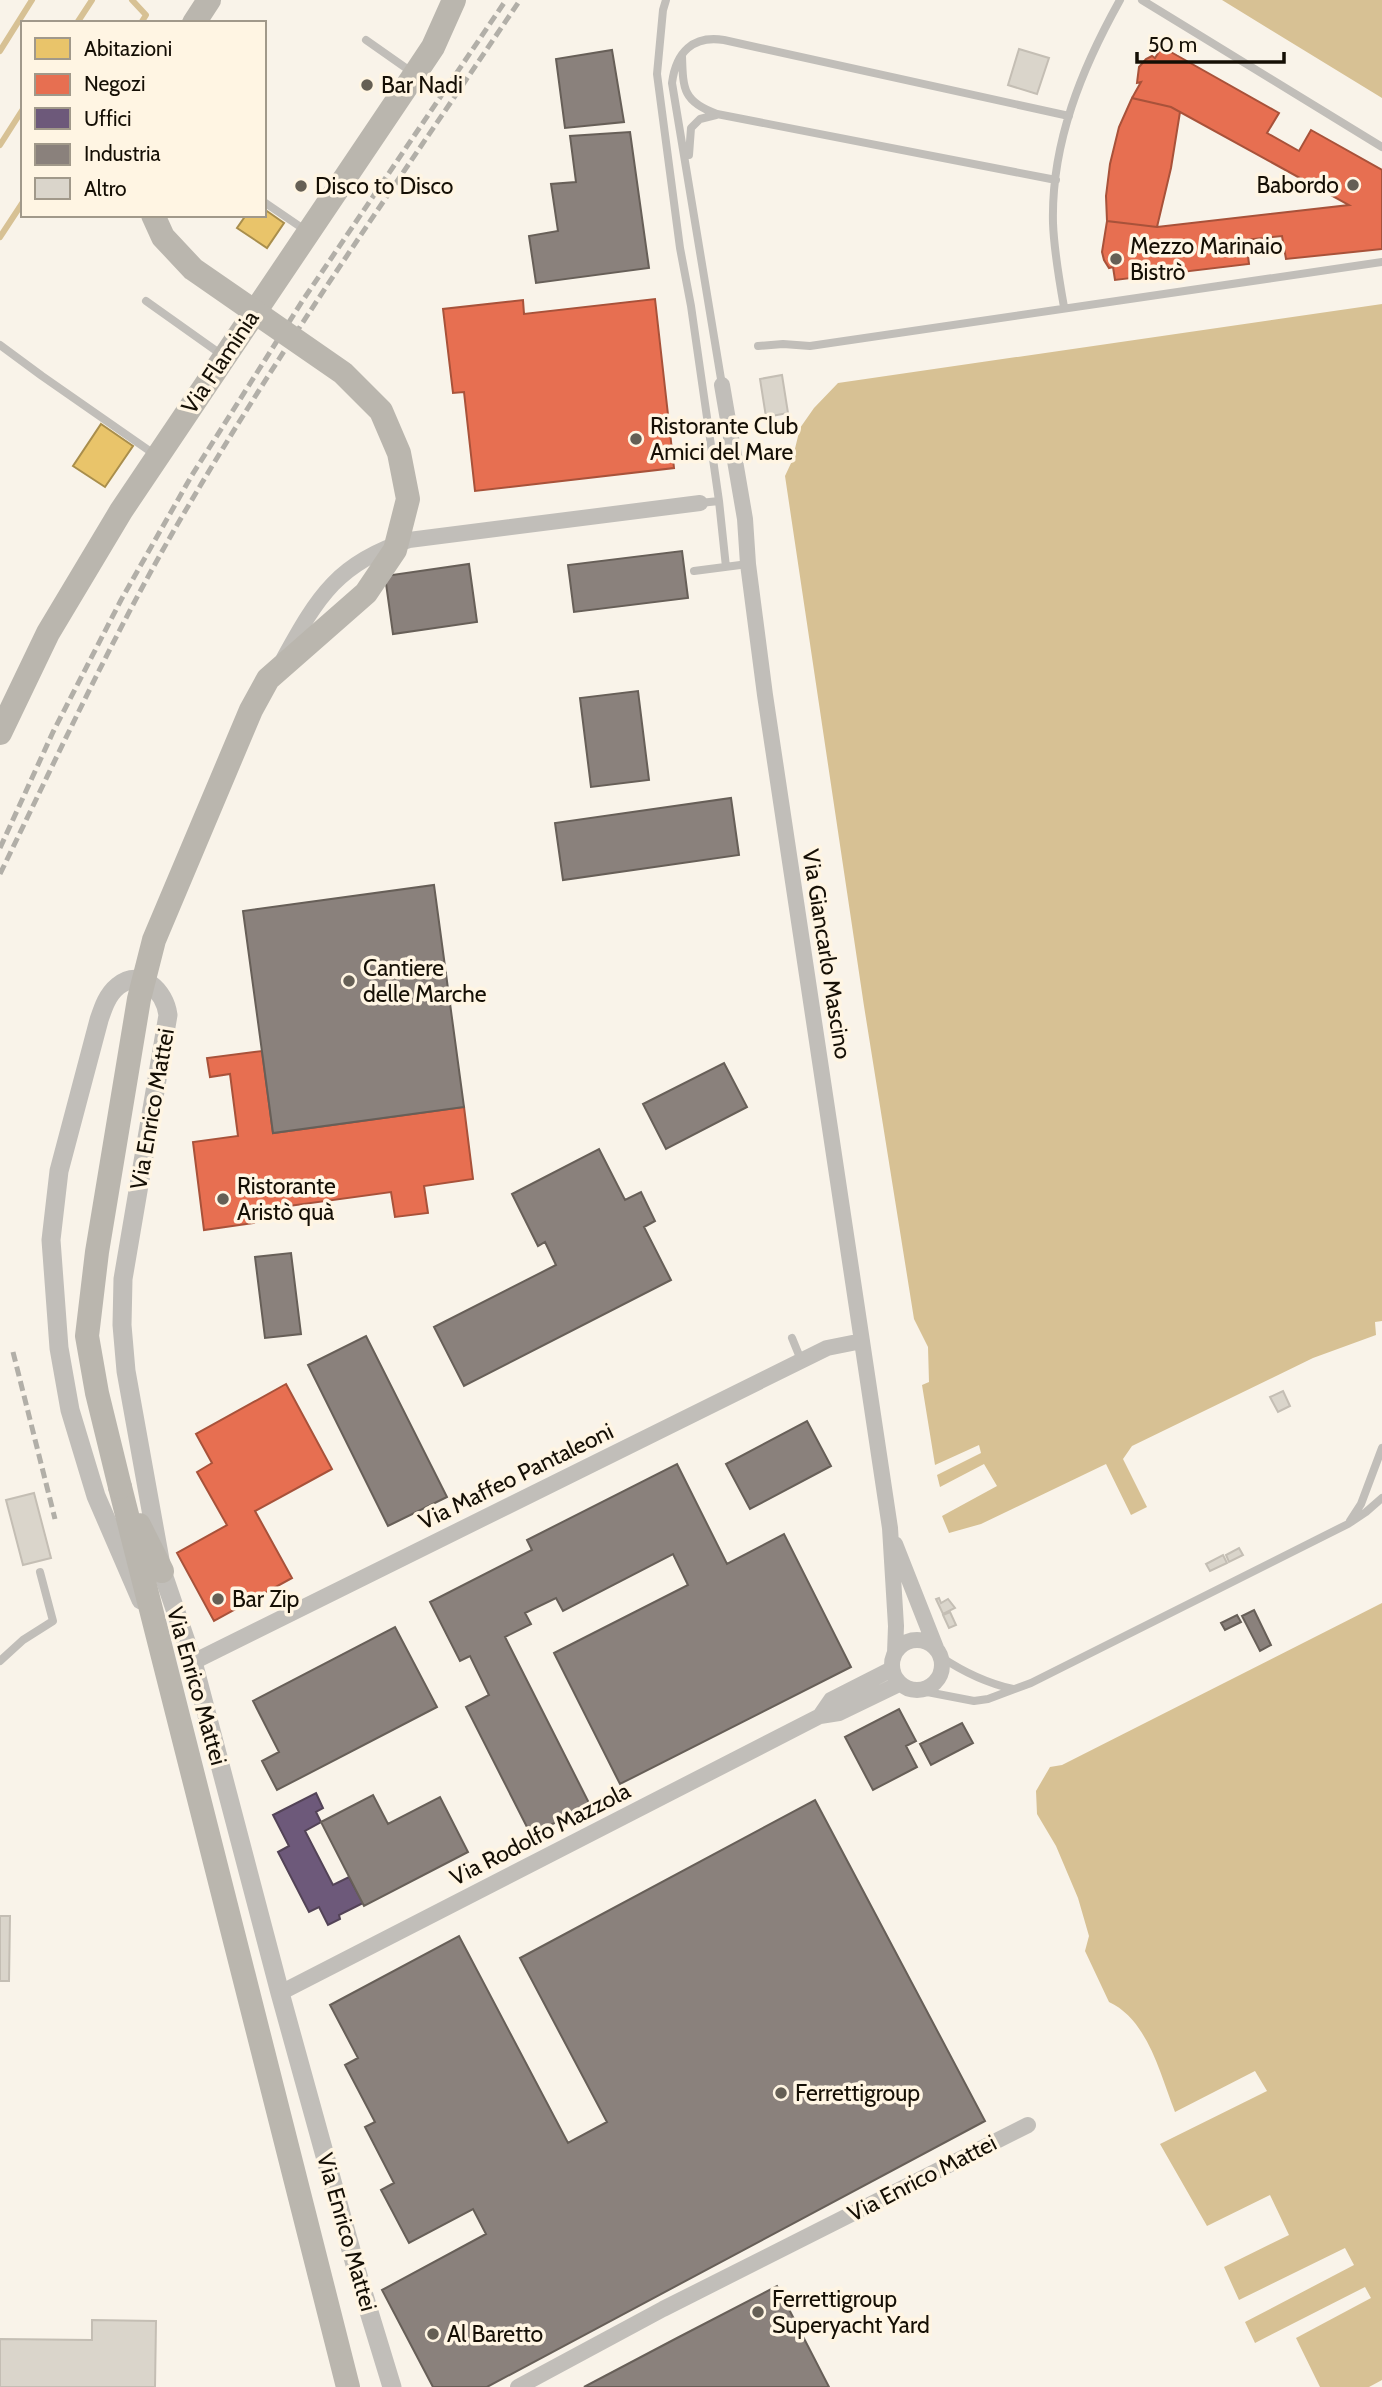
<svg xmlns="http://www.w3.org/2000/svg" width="1382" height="2387" font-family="Cabin,sans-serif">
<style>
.water{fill:#d7c194}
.homes{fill:#e9c46a;stroke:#a98e4c;stroke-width:2}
.shops{fill:#e76f51;stroke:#a8523a;stroke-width:2}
.offices{fill:#6d597a;stroke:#534357;stroke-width:2}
.industry{fill:#8a817c;stroke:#675f58;stroke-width:2}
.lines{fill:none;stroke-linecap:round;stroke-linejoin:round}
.stream{stroke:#d7c194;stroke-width:6}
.building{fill:#dad5cb;stroke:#c4beb4;stroke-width:2}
.service{stroke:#c1beb9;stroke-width:8}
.minor{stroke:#c1beb9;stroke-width:16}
.tertiary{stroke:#c1beb9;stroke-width:19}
.primary{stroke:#bab6ae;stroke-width:24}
.rail{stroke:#b2afa8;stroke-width:5;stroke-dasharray:10 5;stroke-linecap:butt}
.primary-bridge{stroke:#bab6ae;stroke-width:24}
.poi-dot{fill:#655f55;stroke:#fff5e3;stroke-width:2.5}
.labels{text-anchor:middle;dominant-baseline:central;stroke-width:7;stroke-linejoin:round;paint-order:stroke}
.poi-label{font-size:23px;fill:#150f05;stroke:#fff5e3;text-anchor:start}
.street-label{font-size:23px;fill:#150f05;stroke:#fff5e3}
</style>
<rect width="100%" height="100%" fill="#f9f3e9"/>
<path class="water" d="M 1222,0 L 1382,0 L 1382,98 Z
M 1382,304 L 1382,1321 L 1375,1322 L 1376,1335 L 1313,1358 L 1132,1446 L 1123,1459 L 1147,1507 L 1131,1515 L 1106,1464 L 981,1524 L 949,1533 L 942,1516 L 997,1486 L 984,1464 L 940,1487 L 937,1475 L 981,1453 L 979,1445 L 935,1465 L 922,1385 L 929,1382 L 928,1347 L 914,1319 L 864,1006 L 785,476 L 792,461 L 800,428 L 814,408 L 838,383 Z
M 1382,1603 L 1382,2380 L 1369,2387 L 1320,2387 L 1296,2338 L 1371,2298 L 1365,2287 L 1255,2343 L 1245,2322 L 1354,2265 L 1345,2248 L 1239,2300 L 1224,2267 L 1289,2235 L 1270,2195 L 1207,2226 L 1160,2144 L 1267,2091 L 1255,2071 L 1175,2112 C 1160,2074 1148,2020 1109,2002 L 1085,1951 L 1089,1936 L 1078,1898 L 1056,1846 L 1037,1814 L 1036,1791 L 1050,1767 L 1062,1765 Z"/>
<path class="homes" d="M 264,209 L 284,223 L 267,248 L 237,228 L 246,215 L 264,215 Z
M 101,424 L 133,446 L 105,487 L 73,466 Z"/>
<path class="shops" d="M 1162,47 L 1279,113 L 1267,133 L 1299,151 L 1311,130 L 1382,170 L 1382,249 L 1286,259 L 1282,236 L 1246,240 L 1249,264 L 1115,280 L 1113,267 L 1109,268 L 1104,260 L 1102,252 L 1107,221 L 1157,227 L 1349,205 L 1171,107 L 1132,98 L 1141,82 L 1137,83 L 1139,67 L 1146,59 L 1152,56 L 1155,58 Z
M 1132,98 L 1171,107 L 1180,112 L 1171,168 L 1157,227 L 1107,221 L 1106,196 L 1110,164 L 1119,127 Z
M 655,299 L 674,468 L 475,491 L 464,392 L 453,393 L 443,309 L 523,300 L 524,314 Z
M 262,1051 L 273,1133 L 464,1107 L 473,1179 L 424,1186 L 428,1213 L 395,1217 L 391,1192 L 252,1211 L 254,1223 L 204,1230 L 193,1142 L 238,1136 L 230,1074 L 210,1077 L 207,1058 Z
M 286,1384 L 332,1469 L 255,1511 L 292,1578 L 214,1621 L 177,1553 L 227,1525 L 197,1472 L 212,1463 L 196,1434 Z"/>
<path class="offices" d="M 316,1793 L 323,1808 L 316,1812 L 321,1822 L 305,1831 L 333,1885 L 349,1877 L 363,1903 L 339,1915 L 340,1919 L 328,1925 L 319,1907 L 309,1912 L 278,1852 L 289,1846 L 273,1815 Z"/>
<path class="industry" d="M 612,50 L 624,122 L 565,128 L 556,59 Z
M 630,132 L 649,268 L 536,283 L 529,236 L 558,231 L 551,184 L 576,182 L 570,136 Z
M 682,551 L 688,598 L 574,612 L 568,565 Z
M 469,564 L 477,622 L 393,634 L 385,576 Z
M 638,691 L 649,780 L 591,787 L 580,698 Z
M 731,798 L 739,855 L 563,880 L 555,823 Z
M 434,885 L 464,1107 L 273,1133 L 243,911 Z
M 724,1063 L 747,1107 L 666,1149 L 643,1104 Z
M 599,1149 L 625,1200 L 641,1192 L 655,1221 L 644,1227 L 671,1280 L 464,1386 L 434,1327 L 556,1265 L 545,1242 L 538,1246 L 512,1194 Z
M 291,1253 L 301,1334 L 265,1338 L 255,1257 Z
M 366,1336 L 447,1497 L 388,1526 L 308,1365 Z
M 807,1421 L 831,1466 L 750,1509 L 726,1464 Z
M 677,1464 L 727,1564 L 784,1534 L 851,1667 L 620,1784 L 554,1653 L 688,1585 L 673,1554 L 563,1611 L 556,1598 L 525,1613 L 531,1624 L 505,1637 L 590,1805 L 531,1835 L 466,1707 L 489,1695 L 470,1656 L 460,1661 L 430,1602 L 532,1550 L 527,1540 Z
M 1254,1610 L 1271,1645 L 1260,1651 L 1242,1616 Z
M 1237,1615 L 1241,1622 L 1225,1630 L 1221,1623 Z
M 395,1627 L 437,1707 L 277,1790 L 262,1761 L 279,1752 L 253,1701 Z
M 899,1709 L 916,1741 L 906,1746 L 917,1767 L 873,1790 L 845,1737 Z
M 962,1723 L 973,1743 L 931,1765 L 920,1744 Z
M 373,1795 L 388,1824 L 440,1797 L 468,1852 L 364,1906 L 321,1822 Z
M 815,1800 L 985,2121 L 487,2387 L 433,2387 L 382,2290 L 486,2234 L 473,2209 L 409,2243 L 381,2190 L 394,2183 L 365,2127 L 375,2122 L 345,2065 L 358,2058 L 330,2005 L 459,1936 L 568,2143 L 607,2122 L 520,1958 Z
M 777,2286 L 829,2387 L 584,2387 L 677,2338 Z"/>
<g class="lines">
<path class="stream" d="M 132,0 L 146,15 L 141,23
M 77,23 L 92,0
M 0,51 L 32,0
M 0,145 L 23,109
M 0,237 L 23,202"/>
</g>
<path class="building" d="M 1019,49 L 1049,58 L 1037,94 L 1008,85 Z
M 782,375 L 788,413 L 766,417 L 760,379 Z
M 1283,1391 L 1290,1406 L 1278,1412 L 1270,1397 Z
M 34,1493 L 51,1558 L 23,1565 L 6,1500 Z
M 1239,1548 L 1243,1555 L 1229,1562 L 1226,1555 Z
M 1223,1555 L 1227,1563 L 1210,1571 L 1206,1564 Z
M 939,1598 L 941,1603 L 948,1599 L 955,1608 L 943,1614 L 936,1599 Z
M 950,1612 L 956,1625 L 949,1628 L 943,1615 Z
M 0,1916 L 10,1916 L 9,1981 L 0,1981 Z
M 92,2320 L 156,2321 L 155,2387 L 0,2387 L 0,2339 L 92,2340 Z"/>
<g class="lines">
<path class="service" d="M 666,0 L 663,10 L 657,74 L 680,248 L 691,306 L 719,501 L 700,503
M 1142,0 L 1382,147
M 366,40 L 413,73
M 682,56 C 683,89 683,102 717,114 L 1056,180
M 689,155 L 691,128 L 700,119 L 716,115
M 264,202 L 305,230
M 146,301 L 222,355
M 1064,307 C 1059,279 1054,251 1053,223 C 1051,143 1082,68 1120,0
M 0,345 L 42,376 L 154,454
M 758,346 L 783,344 L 810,346 L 1382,262
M 722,385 L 672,83 C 676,52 693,35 724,40 L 1069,116
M 719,501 L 726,567
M 694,571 L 748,564
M 792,1338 L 801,1360
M 1350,1521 L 1361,1504 L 1382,1448
M 941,1657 C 965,1673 986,1683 1013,1689
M 0,1661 L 23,1640 L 53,1621 L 40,1572
M 922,1691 L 974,1701 L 988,1699 L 1031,1683 L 1348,1524 L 1366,1512 L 1382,1498"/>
<path class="minor" d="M 722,385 L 745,519 L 748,564 L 765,695 L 890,1528 L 896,1626 L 895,1653
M 284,658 C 318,596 339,562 409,540 L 700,503
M 895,1544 L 936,1648
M892 1665a25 25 0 1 1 50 0a25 25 0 1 1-50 0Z
M 193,1662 L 827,1348 L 862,1341
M 820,1716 L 831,1700 L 892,1669
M 280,1993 L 820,1716 L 839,1713 L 899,1684
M 518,2387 L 663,2309 L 1028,2125"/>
<path class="tertiary" d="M 141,1600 L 96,1496 L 70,1410 L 59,1348 L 51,1240 L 59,1171 L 99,1020 C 103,1008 107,995 118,986 C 141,967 165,991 168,1015 L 123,1279 L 122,1325 L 126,1371 L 162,1571 L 193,1662 L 280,1993 L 359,2279 L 392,2387"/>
<path class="primary" d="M 194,23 L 209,0
M 0,733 L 48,633 L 121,511 L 415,74 L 433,47 L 454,0
M 120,1487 L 348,2387
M 139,1525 L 162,1571"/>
<path class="rail" d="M 0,848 L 53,732 L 121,600 L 192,475 L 303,300 L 506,0
M 0,874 C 61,749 119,622 190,503 C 292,330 408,167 520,0
M 13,1352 L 55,1519"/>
<path class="primary-bridge" d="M 120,1487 L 97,1393 L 87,1336 L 97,1252 L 139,999 L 154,940 L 251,710 L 268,679 L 366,593 L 395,550 L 408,499 L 399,453 L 381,411 L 343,373 L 193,269 L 163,237 L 153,215"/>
</g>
<g class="poi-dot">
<circle cx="367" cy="85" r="7"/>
<circle cx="1353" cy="185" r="7"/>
<circle cx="301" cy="186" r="7"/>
<circle cx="1116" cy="259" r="7"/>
<circle cx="636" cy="439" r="7"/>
<circle cx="349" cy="981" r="7"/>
<circle cx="223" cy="1199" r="7"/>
<circle cx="218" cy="1599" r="7"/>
<circle cx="781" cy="2093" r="7"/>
<circle cx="758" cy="2312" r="7"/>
<circle cx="433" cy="2334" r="7"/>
</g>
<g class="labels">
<g class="poi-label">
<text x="381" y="85">Bar Nadi</text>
<text x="1339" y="185" text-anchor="end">Babordo</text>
<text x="315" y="186">Disco to Disco</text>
<text x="1130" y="246">Mezzo Marinaio<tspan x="1130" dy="26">Bistrò</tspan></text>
<text x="650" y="426">Ristorante Club<tspan x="650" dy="26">Amici del Mare</tspan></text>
<text x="363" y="968">Cantiere<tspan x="363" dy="26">delle Marche</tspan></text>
<text x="237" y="1186">Ristorante<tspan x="237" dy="26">Aristò quà</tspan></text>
<text x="232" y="1599">Bar Zip</text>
<text x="795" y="2093">Ferrettigroup</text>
<text x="772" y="2299">Ferrettigroup<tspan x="772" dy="26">Superyacht Yard</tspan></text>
<text x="447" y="2334">Al Baretto</text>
</g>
<g class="street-label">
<text transform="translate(220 362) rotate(-56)">Via Flaminia</text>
<text transform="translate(827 954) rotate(81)">Via Giancarlo Mascino</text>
<text transform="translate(152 1109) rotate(-80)">Via Enrico Mattei</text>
<text transform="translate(516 1476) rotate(-26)">Via Maffeo Pantaleoni</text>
<text transform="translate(197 1686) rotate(74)">Via Enrico Mattei</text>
<text transform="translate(540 1834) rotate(-27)">Via Rodolfo Mazzola</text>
<text transform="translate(922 2178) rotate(-27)">Via Enrico Mattei</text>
<text transform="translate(347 2232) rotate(74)">Via Enrico Mattei</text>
</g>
</g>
<rect x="21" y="21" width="245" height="196" fill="#fff5e3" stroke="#a1998a" stroke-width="2"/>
<rect x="35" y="38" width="35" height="21" fill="#e9c46a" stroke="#a1998a" stroke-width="2"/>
<text x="84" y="56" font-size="21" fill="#150f05">Abitazioni</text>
<rect x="35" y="74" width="35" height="21" fill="#e76f51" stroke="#a1998a" stroke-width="2"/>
<text x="84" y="91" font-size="21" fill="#150f05">Negozi</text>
<rect x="35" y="108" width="35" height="21" fill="#6d597a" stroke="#a1998a" stroke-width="2"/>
<text x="84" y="126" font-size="21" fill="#150f05">Uffici</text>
<rect x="35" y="144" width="35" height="21" fill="#8a817c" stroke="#a1998a" stroke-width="2"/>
<text x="84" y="161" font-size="21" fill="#150f05">Industria</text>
<rect x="35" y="178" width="35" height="21" fill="#dad5cb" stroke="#a1998a" stroke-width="2"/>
<text x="84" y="196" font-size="21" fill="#150f05">Altro</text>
<path d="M1137 52v10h147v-10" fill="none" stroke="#150f05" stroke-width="3.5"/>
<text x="1148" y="52" font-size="21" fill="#150f05" stroke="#fff5e3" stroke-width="5" paint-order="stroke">50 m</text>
</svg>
